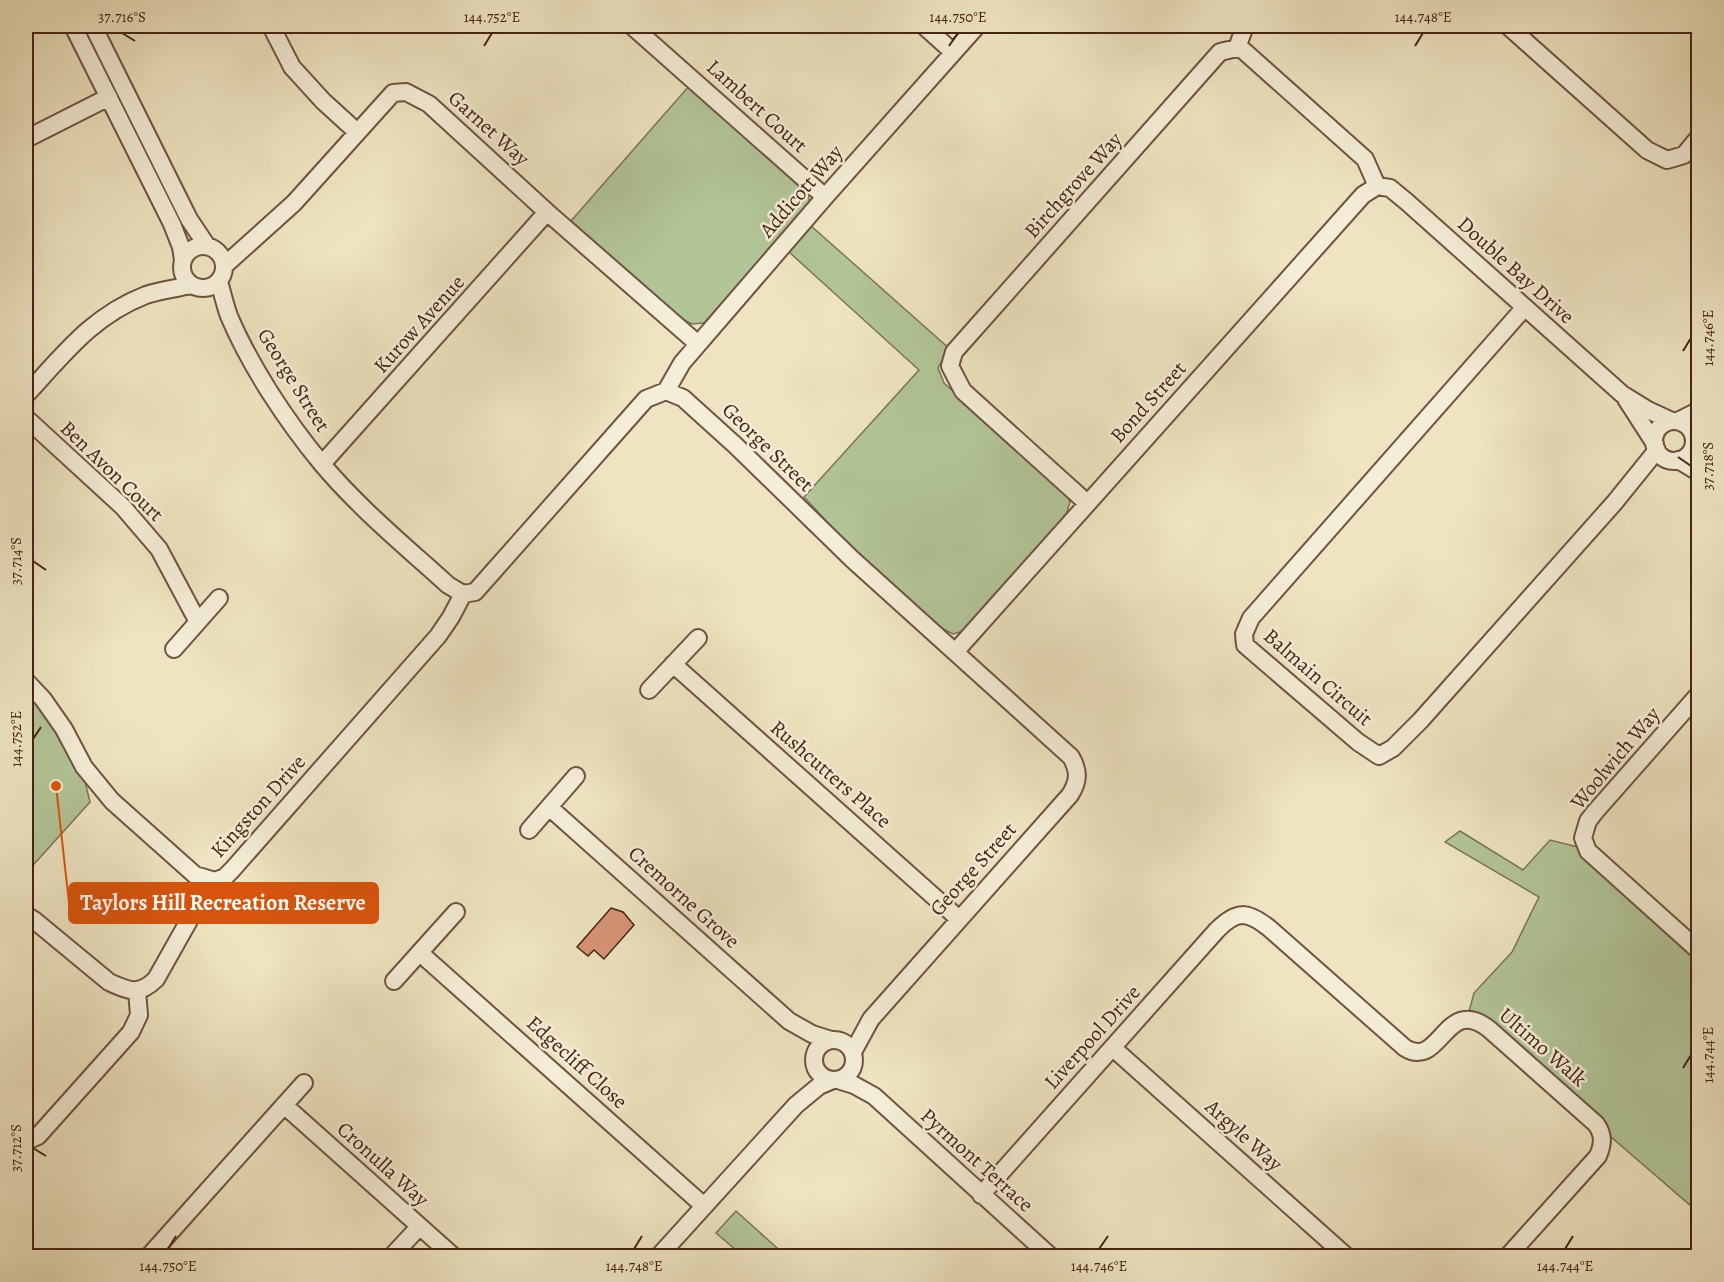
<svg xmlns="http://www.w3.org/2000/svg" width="1724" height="1282" font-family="Alegreya,serif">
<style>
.green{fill:#b2c598;stroke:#7c7456;stroke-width:1.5}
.building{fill:#d79575;stroke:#462315;stroke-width:1.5}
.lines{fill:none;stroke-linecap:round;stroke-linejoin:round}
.minor-casing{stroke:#705340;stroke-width:20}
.minor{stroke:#f4edd7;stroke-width:16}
.ticks{fill:none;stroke:#462315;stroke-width:2}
.labels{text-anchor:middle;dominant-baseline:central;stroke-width:5;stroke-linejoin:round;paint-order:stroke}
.street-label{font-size:21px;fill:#462315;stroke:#f4edd7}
.leader{fill:none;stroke:#d8540d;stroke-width:2}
.callout-dot{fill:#d8540d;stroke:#f4edd7;stroke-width:2}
.callout{fill:#d8540d;stroke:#d8540d;stroke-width:2}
.callout-label{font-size:22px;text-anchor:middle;font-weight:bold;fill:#fff}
.neatline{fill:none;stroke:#462315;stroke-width:2}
.ticks-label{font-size:15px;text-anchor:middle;fill:#462315}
</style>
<rect width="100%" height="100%" fill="#eee4c1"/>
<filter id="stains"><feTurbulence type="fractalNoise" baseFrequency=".00333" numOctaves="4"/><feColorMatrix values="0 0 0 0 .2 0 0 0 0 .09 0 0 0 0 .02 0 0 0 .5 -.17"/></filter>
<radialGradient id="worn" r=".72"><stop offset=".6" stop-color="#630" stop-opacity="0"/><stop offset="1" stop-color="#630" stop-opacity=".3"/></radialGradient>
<path class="green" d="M 689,86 L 806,188 L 810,203 L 704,323 L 692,324 L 682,319 L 571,221 Z
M 810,225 L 951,350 L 943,359 L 938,368 L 944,383 L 1065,492 L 1070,502 L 1066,515 L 967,630 L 953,634 L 943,629 L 858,555 L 804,497 L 919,370 L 789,252 Z
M 26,686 L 82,769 L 90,802 L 26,873 Z
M 1460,831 L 1523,870 L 1550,840 L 1578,847 L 1698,949 L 1698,1212 L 1596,1124 L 1467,1019 L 1474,993 L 1512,952 L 1539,897 L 1445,842 Z
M 736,1211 L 786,1256 L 743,1256 L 716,1233 Z"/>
<path class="building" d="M 611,908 L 623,912 L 634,925 L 604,959 L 594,950 L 588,956 L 577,947 Z"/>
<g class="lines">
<g class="minor-casing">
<path id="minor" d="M 73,26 L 172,224 L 181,247 L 183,260
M 93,26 L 189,219 L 207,246
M 271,26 L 292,67 L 323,101 L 357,132
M 632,26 L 825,197
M 924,26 L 953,52
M 1508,26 L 1647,150 L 1667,160 L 1684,155 L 1698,138
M 1237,48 L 1245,26
M 26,139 L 109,97
M 1377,186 L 1390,188 L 1407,202 L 1622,394 L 1648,410 L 1672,421
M182 267a21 21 0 1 1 42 0a21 21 0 1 1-42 0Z
M 224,266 L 294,203 L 393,93 L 406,92 L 429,104 L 547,212 L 698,344
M 219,281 C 222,292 225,305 229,316 C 250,366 287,422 322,464 C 359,508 405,546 448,585 L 463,594 L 475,592 L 646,399 L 666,391 L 683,398 L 735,445 L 852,559 L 1071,757 C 1079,771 1079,781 1070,795 L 871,1019 L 853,1052
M 1525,307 L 1251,618 L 1244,634 L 1245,645 L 1358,742 L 1379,756 L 1393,748 L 1421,720 L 1615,502 L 1657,450
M 666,391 L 682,363 L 825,197 L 977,26
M 26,395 C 64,354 92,316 146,295 C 161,290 177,288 192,285
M 1626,399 L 1655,444
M 26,418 L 123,507 L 159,549 L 198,622
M 1678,421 L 1698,411
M1654 441a20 20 0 1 1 40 0a20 20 0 1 1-40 0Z
M 1678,460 L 1698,472
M 322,464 L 547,212
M 1087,503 L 963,391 L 950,366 L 954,352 L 1220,52 L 1237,48 L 1244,51 L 1365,159 L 1377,186
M 174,649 L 219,598
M 956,651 L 1363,195 L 1377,186
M 673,664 L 959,919
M 26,681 L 43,699 L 64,729 L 84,767 L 112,801 L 195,875 L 215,881 L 225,877 L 232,870 L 438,636 L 451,617 L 463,594
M 649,690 L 698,638
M 1698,695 L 1595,812 L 1588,821 L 1583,838 L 1588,851 L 1698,950
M 549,807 L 789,1021 L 812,1034 L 831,1040
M 529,830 L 576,776
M 26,915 L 34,920 L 109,982 C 129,991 139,996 156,979 L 196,908 L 207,880
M 420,953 L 704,1206
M 394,981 L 456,912
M814 1060a20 20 0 1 1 40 0a20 20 0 1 1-40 0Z
M 1113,1048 L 1346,1256
M 838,1080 L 854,1085 L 874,1096 L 1050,1256
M 284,1105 L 453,1256
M 26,1141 L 38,1136 L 131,1032 L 139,1015 L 137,991
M 981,1195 L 1217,930 C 1237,910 1247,911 1269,928 L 1405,1048 C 1441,1070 1445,994 1489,1029 L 1596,1124 C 1604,1135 1603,1144 1598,1156 L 1508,1256
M 149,1256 L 304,1083
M 392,1256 L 419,1227
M 659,1256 L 796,1105 L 819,1086 L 833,1080"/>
</g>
<use href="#minor" class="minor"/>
</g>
<path class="ticks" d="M 122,33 L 135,41M 484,46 L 492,33M 949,46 L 958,33M 1415,46 L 1423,33M 1683,351 L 1691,338M 1678,457 L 1691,466M 33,561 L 46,570M 33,739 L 41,727M 1683,1068 L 1691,1055M 33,1148 L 46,1156M 168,1249 L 176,1236M 634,1249 L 642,1236M 1099,1249 L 1108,1236M 1565,1249 L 1573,1236"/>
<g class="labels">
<g class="street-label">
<text transform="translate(757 106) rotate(42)">Lambert Court</text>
<text transform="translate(489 128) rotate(42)">Garnet Way</text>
<text transform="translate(1073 185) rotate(-48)">Birchgrove Way</text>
<text transform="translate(801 191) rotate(-49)">Addicott Way</text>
<text transform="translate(1516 270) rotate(42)">Double Bay Drive</text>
<text transform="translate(419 324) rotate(-48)">Kurow Avenue</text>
<text transform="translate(294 380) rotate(58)">George Street</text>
<text transform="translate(1148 402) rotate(-48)">Bond Street</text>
<text transform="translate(768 447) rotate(44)">George Street</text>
<text transform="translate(112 471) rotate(44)">Ben Avon Court</text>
<text transform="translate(1318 677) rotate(41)">Balmain Circuit</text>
<text transform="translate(1615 758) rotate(-50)">Woolwich Way</text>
<text transform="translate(831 774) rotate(41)">Rushcutters Place</text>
<text transform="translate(258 806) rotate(-48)">Kingston Drive</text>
<text transform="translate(973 869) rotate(-48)">George Street</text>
<text transform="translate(684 897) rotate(42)">Cremorne Grove</text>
<text transform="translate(1092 1037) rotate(-48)">Liverpool Drive</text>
<text transform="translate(1543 1047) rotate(41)">Ultimo Walk</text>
<text transform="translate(577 1062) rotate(42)">Edgecliff Close</text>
<text transform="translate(1244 1135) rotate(42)">Argyle Way</text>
<text transform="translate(977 1160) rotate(42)">Pyrmont Terrace</text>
<text transform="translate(383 1164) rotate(42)">Cronulla Way</text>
</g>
</g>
<path class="leader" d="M56 786L69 903"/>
<circle class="callout-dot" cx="56" cy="786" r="6"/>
<rect class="callout" x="69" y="883" width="309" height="40" rx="6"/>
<g class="callout-label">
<text x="223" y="910">Taylors Hill Recreation Reserve</text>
</g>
<rect width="1724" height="1282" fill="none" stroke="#eee4c1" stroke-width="66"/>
<rect x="33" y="33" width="1658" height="1216" class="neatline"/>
<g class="ticks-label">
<text x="122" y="22">37.716°S</text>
<text x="492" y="22">144.752°E</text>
<text x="958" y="22">144.750°E</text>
<text x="1423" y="22">144.748°E</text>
<text transform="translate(1708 338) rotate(-90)" y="5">144.746°E</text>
<text transform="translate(1708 466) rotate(-90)" y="5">37.718°S</text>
<text transform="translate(16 561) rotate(-90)" y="5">37.714°S</text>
<text transform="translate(16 739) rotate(-90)" y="5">144.752°E</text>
<text transform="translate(1708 1055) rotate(-90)" y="5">144.744°E</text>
<text transform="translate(16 1148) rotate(-90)" y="5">37.712°S</text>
<text x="168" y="1271">144.750°E</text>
<text x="634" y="1271">144.748°E</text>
<text x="1099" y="1271">144.746°E</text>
<text x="1565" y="1271">144.744°E</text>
</g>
<rect width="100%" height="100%" filter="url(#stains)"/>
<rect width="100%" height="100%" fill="url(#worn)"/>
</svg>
